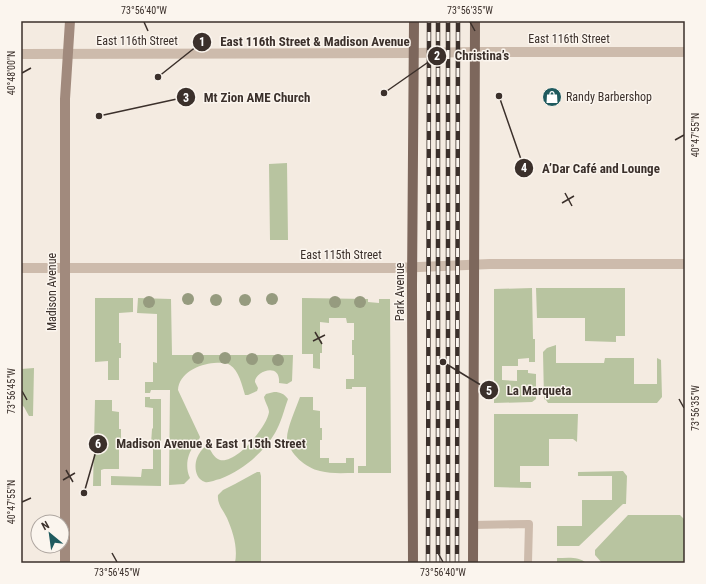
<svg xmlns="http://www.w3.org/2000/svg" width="706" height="584" font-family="'Roboto Condensed',sans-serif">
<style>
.green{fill:#b8c4a0}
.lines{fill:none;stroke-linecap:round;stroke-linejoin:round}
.service{stroke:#cdbbac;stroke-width:8}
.minor{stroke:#cdbbac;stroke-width:10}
.tertiary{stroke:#cdbbac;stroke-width:10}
.secondary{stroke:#a18a7d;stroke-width:10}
.primary{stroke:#7d675c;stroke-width:10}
.rail-casing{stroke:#3b302b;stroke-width:4.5}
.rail{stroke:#fbf5ee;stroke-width:3;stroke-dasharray:9;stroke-linecap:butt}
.tree{fill:#969b7f}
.ticks{fill:none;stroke:#3b302b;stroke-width:1.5}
.labels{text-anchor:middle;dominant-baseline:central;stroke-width:3;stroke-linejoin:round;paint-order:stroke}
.street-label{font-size:12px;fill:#3b302b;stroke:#fbf5ee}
.poi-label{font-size:12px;fill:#3b302b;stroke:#fbf5ee;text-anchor:start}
.leader{fill:none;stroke:#3b302b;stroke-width:1.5}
.callout-dot{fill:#3b302b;stroke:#fbf5ee;stroke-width:1.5}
.mark-label{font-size:12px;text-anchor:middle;font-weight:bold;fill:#fff}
.callout-label{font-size:13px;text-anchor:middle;font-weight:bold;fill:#3b302b;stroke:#fbf5ee;stroke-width:3;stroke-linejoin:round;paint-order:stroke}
.neatline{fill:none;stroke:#3b302b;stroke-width:1.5}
.ticks-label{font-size:10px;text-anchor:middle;fill:#3b302b}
</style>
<rect width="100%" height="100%" fill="#f4ebe1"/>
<path class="green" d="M 287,163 L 288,240 L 270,240 L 269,164 Z
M 532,288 L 533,339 L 535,339 L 535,362 L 529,362 L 529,358 L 518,359 L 518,366 L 502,366 L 502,380 L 517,381 L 517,370 L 528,370 L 528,373 L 536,374 L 536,399 L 532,402 L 494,403 L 494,289 Z
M 536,288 L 625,288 L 625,336 L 616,336 L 616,342 L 585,341 L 585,318 L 537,318 Z
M 95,298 L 133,298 L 133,312 L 119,313 L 119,343 L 121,343 L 121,358 L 119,358 L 119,380 L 108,380 L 108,361 L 95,362 Z
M 138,298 L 171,299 L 172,355 L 293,355 L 292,381 L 287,384 L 279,383 C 281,361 254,372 255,382 C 256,384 257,386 258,388 L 257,391 L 248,395 L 245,395 C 242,385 239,371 230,365 C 225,362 219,363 214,363 C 199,364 179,373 178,390 L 200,437 C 199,441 196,443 194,446 C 187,454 185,468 190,478 L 184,484 L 169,485 L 170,390 L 151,390 L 150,393 L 145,393 L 145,382 L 153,382 L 153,362 L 157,363 L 157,314 L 137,313 Z
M 302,298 L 368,299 L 368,302 L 379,303 L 379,299 L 390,299 L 391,473 L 358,473 L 358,466 L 366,466 L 366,387 L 352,387 L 352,389 L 346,389 L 346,379 L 354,379 L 354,355 L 352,355 L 352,340 L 354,340 L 354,323 L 347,323 L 346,318 L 329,318 L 329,323 L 320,322 L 320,340 L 322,341 L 322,353 L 320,353 L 320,369 L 313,368 L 313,354 L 302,354 Z
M 556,345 L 556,363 L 604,363 L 605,358 L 634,358 L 634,384 L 657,384 L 657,358 L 661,360 L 662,397 L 657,403 L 548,403 L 546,400 L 544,399 L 543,352 L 547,348 Z
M 34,368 L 33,416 L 29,416 L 24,407 L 21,404 L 21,369 Z
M 274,392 C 281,392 284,394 288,399 C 284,410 281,423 275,433 C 263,453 242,471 220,479 C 215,480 209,483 205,482 C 195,479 194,466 197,458 C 199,453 202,449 206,446 L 208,446 C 211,451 214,458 220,460 C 236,464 267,427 269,412 C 269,408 265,402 264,397 L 266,394 Z
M 145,397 L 150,397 L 150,399 L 161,399 L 161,486 L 111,485 L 111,476 L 141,477 L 142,469 L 153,469 L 153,444 L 151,444 L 152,429 L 153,428 L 153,408 L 145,407 Z
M 300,397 L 313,397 L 313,410 L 320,411 L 320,428 L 322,428 L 322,440 L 320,440 L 320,458 L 329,458 L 329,463 L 346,463 L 346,458 L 354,458 L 354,473 C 343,473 331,474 320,471 C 306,468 289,454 287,438 C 287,428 296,408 300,397 Z
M 95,400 L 112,400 L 112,411 L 119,412 L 119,429 L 121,429 L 121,443 L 119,443 L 119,469 L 104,469 L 101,470 L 101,486 L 93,486 Z
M 494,414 L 578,414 L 577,442 L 573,439 L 549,439 L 549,466 L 520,466 L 520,482 L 531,482 L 531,488 L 494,487 Z
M 623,471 L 627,476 L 626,504 L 623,504 L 579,546 L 557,546 L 557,526 L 582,526 L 582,500 L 612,500 L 612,476 L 578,476 L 578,472 Z
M 257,472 L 260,472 L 261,476 L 261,563 L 235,563 C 238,547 233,532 227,518 C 223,510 217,504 218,495 L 223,490 L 235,484 Z
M 628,515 L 680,515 L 685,520 L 685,563 L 602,563 L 595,555 L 595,550 Z
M 557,558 C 567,558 579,556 586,563 L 557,563 Z"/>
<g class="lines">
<path class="service" d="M 473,525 L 529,524 L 528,562"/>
<path class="minor" d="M 21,268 L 396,268 L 490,264 L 685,264"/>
<path class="tertiary" d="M 21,54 L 414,53 L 475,52 L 685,52"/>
<path class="secondary" d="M 65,563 L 65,99 L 70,21"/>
<path class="primary" d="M 413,563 L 412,286 L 414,21
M 473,563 L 475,21"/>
<g class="rail-casing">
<path id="rail" d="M 428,563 L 429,21
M 438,563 L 438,21
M 448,563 L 448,21
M 457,563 L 458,21"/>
</g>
<use href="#rail" class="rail"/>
</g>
<g class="tree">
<circle cx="188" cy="299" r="6"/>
<circle cx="272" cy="299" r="6"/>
<circle cx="216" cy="300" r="6"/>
<circle cx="245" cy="300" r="6"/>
<circle cx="149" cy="302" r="6"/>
<circle cx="335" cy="302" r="6"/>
<circle cx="360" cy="302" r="6"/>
<circle cx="198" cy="358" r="6"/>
<circle cx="225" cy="358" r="6"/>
<circle cx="252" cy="359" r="6"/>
<circle cx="278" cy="360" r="6"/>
</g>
<path class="ticks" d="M 144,22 L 148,31M 470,22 L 475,31M 22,73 L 31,68M 675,140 L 684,135M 565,193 L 572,206M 562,203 L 574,196M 315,332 L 322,344M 313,341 L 325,335M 22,391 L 27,400M 679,399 L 684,408M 66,470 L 73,482M 63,480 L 75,473M 22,502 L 31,498M 112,553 L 117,562M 438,553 L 443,562"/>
<defs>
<g id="shop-disc" transform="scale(1)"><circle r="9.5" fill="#1f5a5e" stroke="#fbf5ee"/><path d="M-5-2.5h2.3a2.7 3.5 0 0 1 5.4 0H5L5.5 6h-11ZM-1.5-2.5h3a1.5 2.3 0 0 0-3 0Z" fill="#fff"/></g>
</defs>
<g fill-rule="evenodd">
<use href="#shop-disc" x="552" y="97"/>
</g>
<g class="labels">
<g class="street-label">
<text x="569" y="39">East 116th Street</text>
<text x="137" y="41">East 116th Street</text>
<text x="341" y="255">East 115th Street</text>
<text transform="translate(52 292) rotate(-90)">Madison Avenue</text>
<text transform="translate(400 292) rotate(-90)">Park Avenue</text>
</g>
<g class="poi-label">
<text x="566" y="97">Randy Barbershop</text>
</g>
</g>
<path class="leader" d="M158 77L202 42M384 93L437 56M99 116L186 97M499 96L524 168M443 362L489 390M84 493L98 444"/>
<g class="callout-dot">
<circle cx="158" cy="77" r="4"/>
<circle cx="384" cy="93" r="4"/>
<circle cx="99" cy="116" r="4"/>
<circle cx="499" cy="96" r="4"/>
<circle cx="443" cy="362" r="4"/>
<circle cx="84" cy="493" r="4"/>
<circle cx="202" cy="42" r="10"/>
<circle cx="437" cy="56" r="10"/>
<circle cx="186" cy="97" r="10"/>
<circle cx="524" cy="168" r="10"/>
<circle cx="489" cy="390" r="10"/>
<circle cx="98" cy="444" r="10"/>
</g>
<g class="mark-label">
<text x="202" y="46">1</text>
<text x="437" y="60">2</text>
<text x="186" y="102">3</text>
<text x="524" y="172">4</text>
<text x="489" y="395">5</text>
<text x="98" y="448">6</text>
</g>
<g class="callout-label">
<text x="315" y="46">East 116th Street &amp; Madison Avenue</text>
<text x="482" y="60">Christina’s</text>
<text x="257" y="102">Mt Zion AME Church</text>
<text x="601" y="173">A’Dar Café and Lounge</text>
<text x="539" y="395">La Marqueta</text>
<text x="211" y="448">Madison Avenue &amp; East 115th Street</text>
</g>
<rect width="706" height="584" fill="none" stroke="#fbf5ee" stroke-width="44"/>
<g transform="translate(50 534) rotate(331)"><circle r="19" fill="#fbf5ee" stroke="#aea6a0"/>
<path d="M0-3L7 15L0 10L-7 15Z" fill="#1f5a5e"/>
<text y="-6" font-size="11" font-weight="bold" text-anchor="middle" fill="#3b302b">N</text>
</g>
<rect x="22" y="22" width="662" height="540" class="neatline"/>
<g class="ticks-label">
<text x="144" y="14">73°56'40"W</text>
<text x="470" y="14">73°56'35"W</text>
<text transform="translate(11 73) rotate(-90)" y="4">40°48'00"N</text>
<text transform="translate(695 135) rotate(-90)" y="4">40°47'55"N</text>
<text transform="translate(11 391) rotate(-90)" y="4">73°56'45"W</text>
<text transform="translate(695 408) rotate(-90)" y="4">73°56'35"W</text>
<text transform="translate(11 502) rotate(-90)" y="4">40°47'55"N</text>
<text x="117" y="576">73°56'45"W</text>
<text x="443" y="576">73°56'40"W</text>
</g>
</svg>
